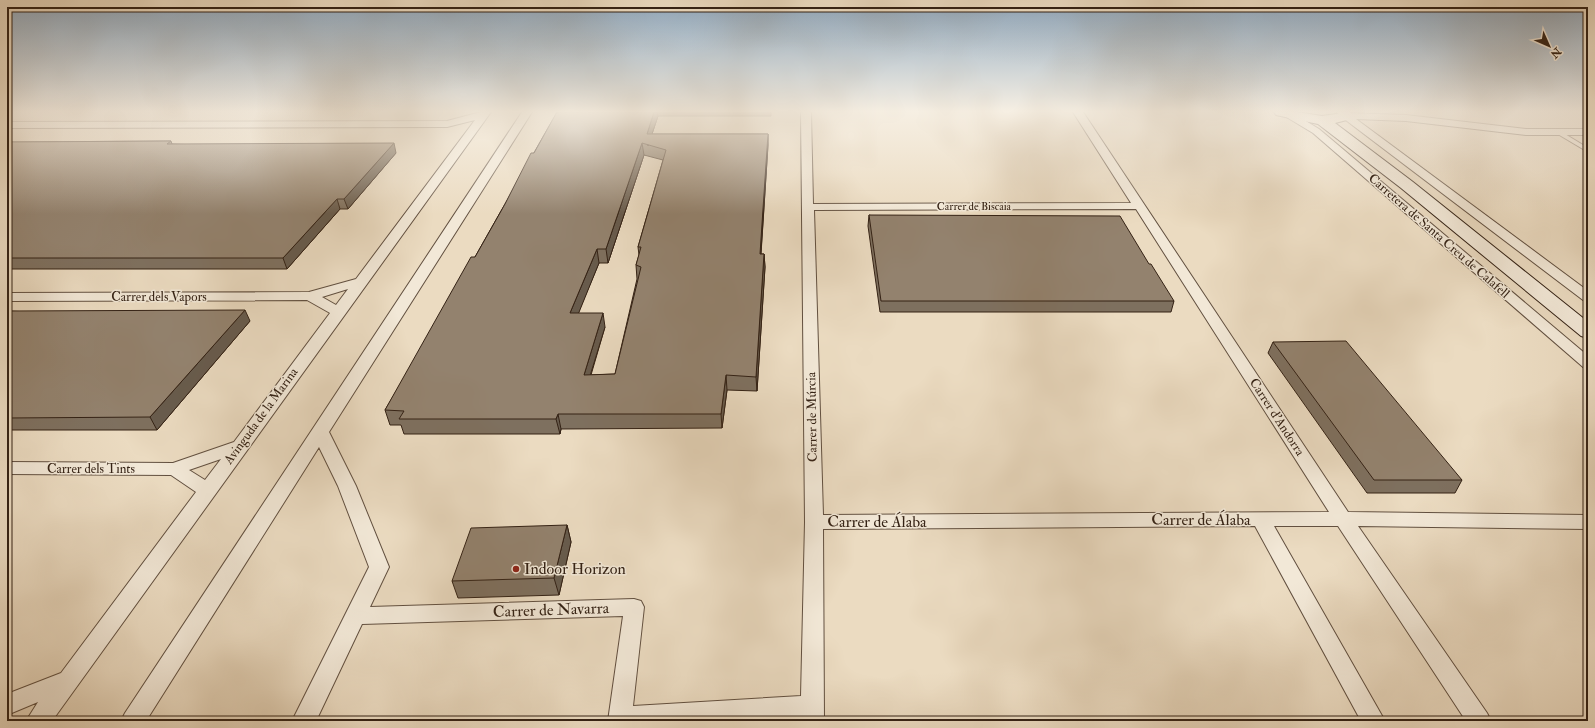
<svg xmlns="http://www.w3.org/2000/svg" width="1595" height="728" font-family="'IM FELL Double Pica',serif">
<style>
.lines{fill:none;stroke-linecap:round;stroke-linejoin:round}
.lane-casing{stroke:#625040;stroke-width:2}
.street-casing{stroke:#625040;stroke-width:2}
.secondary-casing{stroke:#342215;stroke-width:2}
.lane{fill:#f2e8d7;fill-rule:evenodd}
.street{fill:#f2e8d7;fill-rule:evenodd}
.secondary{fill:#f2e8d7;fill-rule:evenodd}
.wall{fill:#7e705f;stroke:#342215;fill-rule:evenodd}
.shaded-wall{fill:#675b4d;stroke:#342215}
.building{fill:#93826e;stroke:#342215;fill-rule:evenodd}
.poi-dot{fill:#8f2418;stroke:#f2e8d7;stroke-width:1.5}
.labels{text-anchor:middle;dominant-baseline:central;stroke-width:3;stroke-linejoin:round;paint-order:stroke}
.far-street-label{font-size:11px;fill:#342215;stroke:#f2e8d7}
.street-label{font-size:13px;fill:#342215;stroke:#f2e8d7}
.near-street-label{font-size:16px;fill:#342215;stroke:#f2e8d7}
.near-poi-label{font-size:16px;fill:#342215;stroke:#f2e8d7;text-anchor:start}
</style>
<rect width="100%" height="100%" fill="#ebdbc1"/>
<filter id="stains"><feTurbulence type="fractalNoise" baseFrequency=".005" numOctaves="4"/><feColorMatrix values="0 0 0 0 .2 0 0 0 0 .09 0 0 0 0 .02 0 0 0 .5 -.17"/></filter>
<radialGradient id="worn" r=".72"><stop offset=".6" stop-color="#630" stop-opacity="0"/><stop offset="1" stop-color="#630" stop-opacity=".3"/></radialGradient>
<g class="lines">
<g class="lane-casing">
<path id="lane" d="M 1556,131 L 1560,131 L 1588,148 L 1588,152 L 1556,133 Z"/>
</g>
<g class="street-casing">
<path id="street" d="M 481,112 L 491,112 L 52,721 L 26,721 L 38,702 L 7,715 L 7,694 L 61,673 L 196,492 L 171,475 L 7,474 L 7,462 L 173,463 L 234,442 L 330,313 L 307,300 L 7,301 L 7,293 L 309,292 L 356,279 L 475,120 L 447,127 L 7,128 L 7,122 L 447,121 ZM 348,289 L 336,305 L 322,297 ZM 221,459 L 205,480 L 189,470 Z
M 522,112 L 532,112 L 329,432 L 356,486 L 389,567 L 370,607 L 634,599 L 641,601 L 644,607 L 633,706 L 801,696 L 805,522 L 801,112 L 811,112 L 813,204 L 1131,203 L 1073,112 L 1083,112 L 1348,512 L 1588,515 L 1588,529 L 1358,526 L 1487,713 L 1491,721 L 1466,721 L 1338,526 L 1274,526 L 1385,721 L 1361,721 L 1255,526 L 823,529 L 824,721 L 800,721 L 801,717 L 732,721 L 608,721 L 623,616 L 362,624 L 316,721 L 292,721 L 369,567 L 338,486 L 319,447 L 146,721 L 121,721 L 125,713 ZM 1136,209 L 1329,512 L 823,515 L 814,210 Z
M 1282,112 L 1291,112 L 1319,129 L 1588,356 L 1588,369 L 1583,367 L 1313,133 L 1283,115 Z
M 1346,113 L 1406,115 L 1526,129 L 1588,129 L 1588,135 L 1526,135 L 1406,121 L 1356,119 L 1588,291 L 1588,301 L 1583,300 L 1343,118 L 1341,116 Z"/>
</g>
<g class="secondary-casing">
<path id="secondary" d="M 1274,112 L 1297,112 L 1322,116 L 1336,114 L 1338,114 L 1337,112 L 1351,112 L 1353,116 L 1351,119 L 1335,123 L 1413,182 L 1588,322 L 1588,338 L 1581,336 L 1401,188 L 1318,124 L 1276,115 Z"/>
</g>
<use href="#lane" class="lane"/>
<use href="#street" class="street"/>
<use href="#secondary" class="secondary"/>
</g>
<path class="wall" d="M 557,112 L 771,112 L 771,116 L 658,116 L 652,134 L 768,134 L 768,145 L 761,254 L 764,254 L 765,267 L 757,391 L 727,390 L 722,428 L 561,429 L 560,434 L 404,434 L 401,425 L 390,425 L 385,410 L 475,257 ZM 644,155 L 663,160 L 638,247 L 639,255 L 636,265 L 637,279 L 615,374 L 591,375 L 605,327 L 578,313 L 599,263 L 608,263 Z
M 171,141 L 172,144 L 396,153 L 348,209 L 340,209 L 287,269 L 7,269 L 7,142 Z
M 869,215 L 1174,301 L 1171,312 L 880,312 L 868,226 Z
M 7,311 L 250,321 L 157,430 L 7,430 Z
M 1273,342 L 1462,480 L 1455,493 L 1367,493 L 1268,353 Z
M 567,525 L 571,542 L 559,595 L 458,598 L 452,581 Z"/>
<path class="shaded-wall" d="M 654,112 L 657,112 L 658,116 L 648,146 L 647,134 Z
M 768,134 L 768,145 L 760,267 L 760,254 Z
M 394,143 L 396,153 L 348,209 L 344,199 Z
M 642,143 L 644,155 L 608,263 L 606,249 Z
M 337,199 L 340,209 L 287,269 L 283,258 Z
M 597,249 L 599,263 L 573,327 L 570,313 Z
M 764,254 L 765,267 L 757,391 L 756,377 Z
M 245,310 L 250,321 L 157,430 L 150,417 Z
M 603,313 L 605,327 L 586,389 L 584,375 Z
M 726,375 L 727,390 L 722,428 L 721,414 Z
M 558,414 L 561,429 L 560,434 L 556,419 Z
M 567,525 L 571,542 L 559,595 L 554,578 Z"/>
<path class="building" d="M 557,112 L 654,112 L 647,134 L 768,134 L 760,254 L 764,254 L 756,377 L 726,375 L 721,414 L 558,414 L 556,419 L 399,419 L 404,411 L 385,410 L 471,257 L 475,257 L 505,204 L 531,153 L 534,153 ZM 642,143 L 666,150 L 638,247 L 641,247 L 636,265 L 641,267 L 615,374 L 584,375 L 603,313 L 570,313 L 597,249 L 606,249 Z
M 171,141 L 167,144 L 394,143 L 344,199 L 337,199 L 283,258 L 7,258 L 7,142 Z
M 869,215 L 1120,216 L 1149,264 L 1151,264 L 1174,301 L 881,301 Z
M 245,310 L 150,417 L 7,418 L 7,311 Z
M 1346,341 L 1462,480 L 1374,480 L 1273,342 Z
M 567,525 L 554,578 L 452,581 L 471,528 Z"/>
<linearGradient id="sky" x2="0" y2="1"><stop stop-color="#90aac1"/><stop offset="0.52" stop-color="#f6efe3"/><stop offset="1" stop-color="#f6efe3" stop-opacity="0"/></linearGradient>
<rect width="1595" height="214" fill="url(#sky)"/>
<circle class="poi-dot" cx="516" cy="569" r="4"/>
<g class="labels">
<g class="far-street-label">
<text x="974" y="206">Carrer de Biscaia</text>
</g>
<g class="street-label">
<text transform="translate(1439 236) rotate(41)">Carretera de Santa Creu de Calafell</text>
<text x="159" y="297">Carrer dels Vapors</text>
<text transform="translate(261 416) rotate(-54)">Avinguda de la Marina</text>
<text transform="translate(812 417) rotate(-91)">Carrer de Múrcia</text>
<text transform="translate(1277 417) rotate(57)">Carrer d'Andorra</text>
<text x="91" y="469">Carrer dels Tints</text>
</g>
<g class="near-street-label">
<text x="1201" y="520">Carrer de Álaba</text>
<text x="877" y="522">Carrer de Álaba</text>
<text transform="translate(551 610) rotate(-2)">Carrer de Navarra</text>
</g>
<g class="near-poi-label">
<text x="524" y="569">Indoor Horizon</text>
</g>
</g>
<rect width="1595" height="728" fill="none" stroke="#ebdbc1" stroke-width="24"/>
<rect x="8" y="8" width="1579" height="712" fill="none" stroke="#342215" stroke-width="2"/>
<rect x="12" y="12" width="1571" height="704" fill="none" stroke="#342215"/>
<g transform="translate(1549 46) rotate(135)" stroke="#f2e8d7" stroke-width="3" paint-order="stroke">
<path d="M0-3L7 15L0 10L-7 15Z" fill="#342215"/>
<text y="-6" font-size="11" font-weight="bold" text-anchor="middle" fill="#342215">N</text>
</g>
<rect width="100%" height="100%" filter="url(#stains)"/>
<rect width="100%" height="100%" fill="url(#worn)"/>
</svg>
